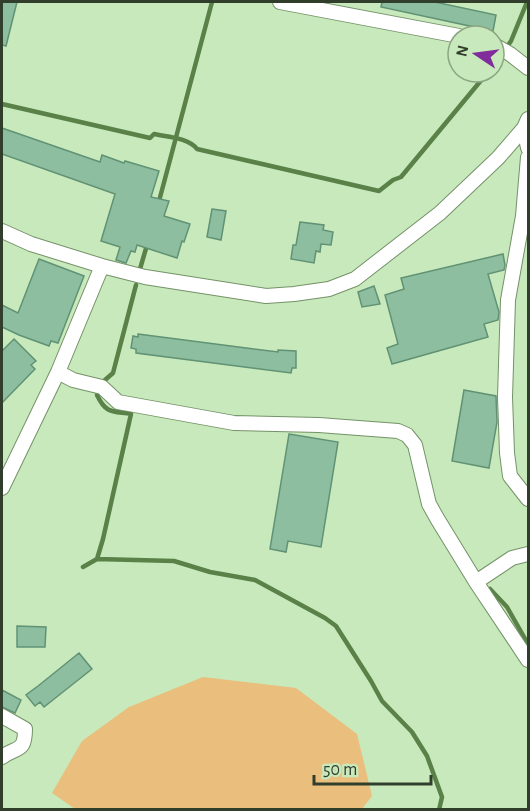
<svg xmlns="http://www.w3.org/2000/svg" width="530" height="811" font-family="'Alegreya Sans',sans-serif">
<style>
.green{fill:#eabe7c}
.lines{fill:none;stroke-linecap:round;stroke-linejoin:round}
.stream{stroke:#598148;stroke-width:4.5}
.building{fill:#8cbe9f;stroke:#619274;stroke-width:1.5}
.street-casing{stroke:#749268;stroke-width:16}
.street{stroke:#fff;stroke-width:14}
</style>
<rect width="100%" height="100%" fill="#c8e9bc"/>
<path class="green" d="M 203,677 L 296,688 L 357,734 L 372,796 L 362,809 L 75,809 L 52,793 L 82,741 L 129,707 Z"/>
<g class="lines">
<path class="stream" d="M 494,65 L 511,41 L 527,2
M 2,104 L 150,138 L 154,134 C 168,137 189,138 197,149 L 379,191 L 393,180 L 401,177 L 488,72
M 158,205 L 212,2
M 140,269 L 147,245
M 105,380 L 113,373 L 136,285
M 97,559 L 174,561 L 210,572 L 255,580 L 325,618 L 336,626 L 371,681 L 382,701 L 412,732 L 427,756 L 442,797 L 439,810
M 83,567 L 97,559 L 103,539 L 131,414 C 112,411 106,414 97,395 L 99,390
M 490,589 L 507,607 L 528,644"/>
</g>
<path class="building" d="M 2,2 L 17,2 L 6,46 L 2,45 Z
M 382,2 L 435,2 L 496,15 L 493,31 L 381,7 Z
M 2,128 L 100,162 L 102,155 L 124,163 L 125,161 L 159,171 L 151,197 L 169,201 L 164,216 L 190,224 L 184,242 L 182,241 L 177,258 L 137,245 L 135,252 L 131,251 L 126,263 L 116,260 L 120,247 L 101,241 L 115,194 L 2,154 Z
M 212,209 L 226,211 L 221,240 L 207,237 Z
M 300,222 L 324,225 L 323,230 L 333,232 L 331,245 L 321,244 L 320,252 L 316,251 L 314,263 L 291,259 L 293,245 L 296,245 Z
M 503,254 L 505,265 L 504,270 L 488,274 L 499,312 L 498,320 L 484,324 L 488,337 L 392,364 L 387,348 L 398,344 L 385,295 L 404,289 L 401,278 Z
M 39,259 L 84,276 L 58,343 L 51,341 L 49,346 L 19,335 L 2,327 L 2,305 L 18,313 Z
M 374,286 L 380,304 L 362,307 L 358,292 Z
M 138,334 L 278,352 L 278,350 L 296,351 L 296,368 L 292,368 L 291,373 L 136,353 L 136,349 L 131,348 L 133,336 L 138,337 Z
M 14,339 L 36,361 L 31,365 L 35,369 L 2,403 L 2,351 Z
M 464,390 L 496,396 L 497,422 L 489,468 L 452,461 Z
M 289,434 L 338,442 L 321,547 L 288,541 L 286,552 L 270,549 Z
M 17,626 L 46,627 L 45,647 L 17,647 Z
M 79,653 L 92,669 L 44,707 L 40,702 L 35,706 L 26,695 L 38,686 Z
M 2,690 L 21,700 L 15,713 L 2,707 Z"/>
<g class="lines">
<g class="street-casing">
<path id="street" d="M 280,2 L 459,36
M 494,45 L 510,54 L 528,68
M 524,128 L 528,148
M 528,157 L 523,216 L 508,300 L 505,397 L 507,453 L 510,476 L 528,499
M 2,231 L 31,244 L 102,266 L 145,277 L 266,296 L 294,294 L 329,289 L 355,279 L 440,213 L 498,158 L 524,128 L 528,119
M 58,372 L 73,380 L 102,387 L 118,402 L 234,423 L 319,425 L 398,431 L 407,435 L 415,445 L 429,504 L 438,520 L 476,582 L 528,660
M 2,488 L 58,372 L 102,266
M 476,582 L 512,558 L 528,554
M 2,716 L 25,729 C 25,753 17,746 2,757"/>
</g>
<use href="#street" class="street"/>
</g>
<rect width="530" height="811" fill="none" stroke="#313e2c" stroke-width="6"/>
<g transform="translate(476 54) rotate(283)"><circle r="28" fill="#c8e9bc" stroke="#8ca582" stroke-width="1.5"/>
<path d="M0-4.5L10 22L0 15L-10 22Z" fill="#812c9b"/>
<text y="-9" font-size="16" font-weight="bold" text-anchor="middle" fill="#313e2c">N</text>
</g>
<path d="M314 775v9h117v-9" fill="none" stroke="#313e2c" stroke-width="3"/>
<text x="323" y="775" font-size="18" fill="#313e2c" stroke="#c8e9bc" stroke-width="4.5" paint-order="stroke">50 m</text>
</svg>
